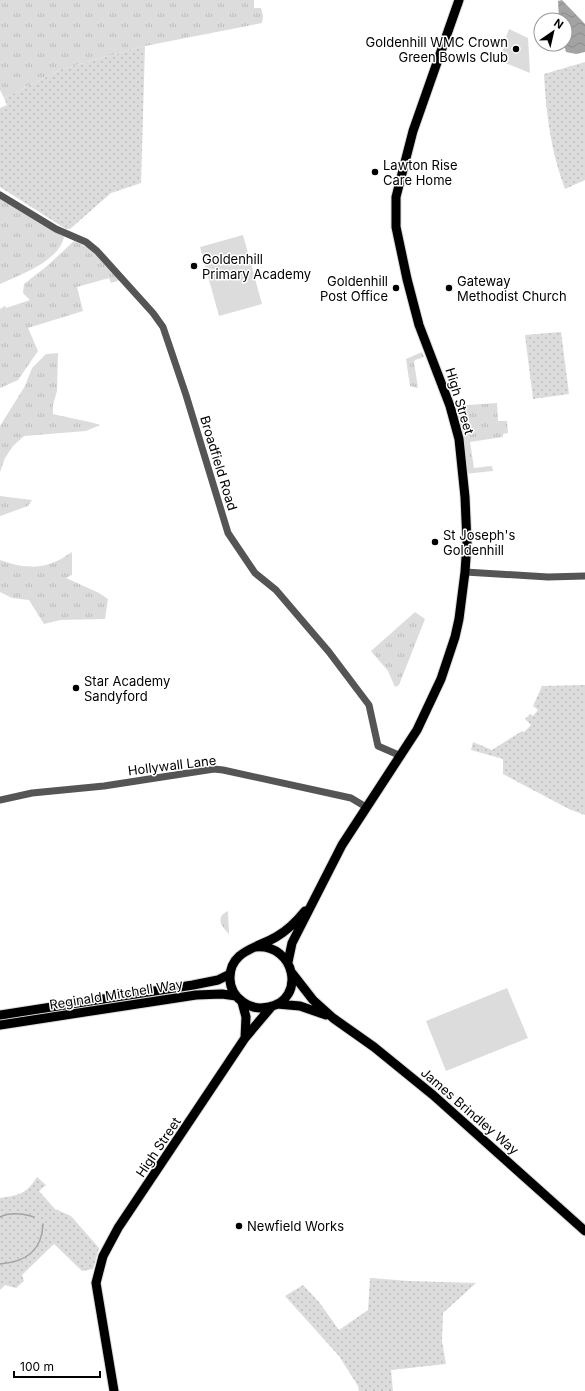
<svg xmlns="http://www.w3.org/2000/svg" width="585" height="1391" font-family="Inter,sans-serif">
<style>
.grass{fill:url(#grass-tufts)}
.park{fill:url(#park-dots)}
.pitch{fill:#dcdcdc}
.water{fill:url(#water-waves)}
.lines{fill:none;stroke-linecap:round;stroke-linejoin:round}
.stream{stroke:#a3a3a3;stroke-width:1.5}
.primary-casing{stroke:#dbdbdb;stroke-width:11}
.tertiary{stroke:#555;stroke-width:7}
.primary{stroke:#000;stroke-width:9}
.poi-dot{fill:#000;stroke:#fff;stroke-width:1.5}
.labels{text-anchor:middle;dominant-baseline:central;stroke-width:3;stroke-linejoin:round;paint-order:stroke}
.poi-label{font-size:13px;fill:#000;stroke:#fff;text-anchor:start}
.street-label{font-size:13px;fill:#000;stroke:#fff}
</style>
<defs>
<pattern id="grass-tufts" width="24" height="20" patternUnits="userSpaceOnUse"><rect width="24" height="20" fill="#dcdcdc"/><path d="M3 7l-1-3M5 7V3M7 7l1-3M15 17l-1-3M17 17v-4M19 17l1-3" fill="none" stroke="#bbb"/></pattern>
<pattern id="park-dots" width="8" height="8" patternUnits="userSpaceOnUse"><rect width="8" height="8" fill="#dcdcdc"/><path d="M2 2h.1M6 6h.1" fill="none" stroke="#bbb" stroke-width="1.8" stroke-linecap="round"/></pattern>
<pattern id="water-waves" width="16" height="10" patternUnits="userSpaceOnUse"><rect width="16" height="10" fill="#a3a3a3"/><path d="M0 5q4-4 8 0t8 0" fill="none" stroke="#8b8b8b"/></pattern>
</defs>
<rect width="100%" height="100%" fill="#fff"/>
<path class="grass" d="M 0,0 L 254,0 L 254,8 L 261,8 L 263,16 L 262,23 L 145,46 L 62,69 L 4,98 L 0,90 Z
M 0,199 L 64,237 C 59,261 20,275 0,284 Z
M 74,241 L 91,249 L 120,280 L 111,283 L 109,278 L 77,287 L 83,311 L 28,328 L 38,351 L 18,380 L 0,388 L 0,309 L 5,306 L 6,308 L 30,300 L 23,293 L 24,284 L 47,266 Z
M 422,352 L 425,359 L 424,357 L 415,360 L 414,362 L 418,388 L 410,386 L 406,359 Z
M 58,353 L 57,391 L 53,405 L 53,414 C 69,418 85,420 100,425 L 86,431 L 24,436 L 13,446 L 5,458 L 0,472 L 0,426 L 25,386 L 32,368 L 46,354 Z
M 497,403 L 498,421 L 507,421 L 508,433 L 503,434 L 503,437 L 470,442 L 474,468 L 492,466 L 493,471 L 464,474 L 453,406 Z
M 0,496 L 32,500 L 28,506 L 0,516 Z
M 72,552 L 72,575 L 66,578 L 99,593 L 108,599 L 105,619 L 60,620 L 44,624 L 29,600 L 12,598 L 0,592 L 0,560 C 28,570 47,570 72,552 Z
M 415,612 L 425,619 L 399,685 L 395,687 L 388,671 L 371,651 Z
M 228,911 L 229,932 L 229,934 C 221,926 215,917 228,911 Z"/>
<path class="park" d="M 145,46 L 141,183 L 111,193 L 70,229 L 66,229 L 0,187 L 0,108 L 7,105 L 4,98 L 62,69 Z
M 585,62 L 585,180 L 565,189 C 551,152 546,114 544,74 Z
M 561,332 L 569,394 L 533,399 L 525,335 Z
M 585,685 L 585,815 L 569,809 L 503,774 L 503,759 L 471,750 L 473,742 L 492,750 L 522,731 L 524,732 L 531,725 L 525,719 L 530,714 L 533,716 L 538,710 L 533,706 L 542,686 Z
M 37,1177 L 46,1185 L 39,1191 L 55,1209 L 71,1216 L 99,1248 L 93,1269 L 82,1271 L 54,1244 L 22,1275 L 24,1281 L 16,1288 L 5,1285 L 0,1290 L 0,1198 C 20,1195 26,1194 37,1177 Z
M 370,1278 L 409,1281 L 476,1283 L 443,1313 L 442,1341 L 446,1364 L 391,1370 L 393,1391 L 359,1391 L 358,1386 L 339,1356 L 285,1296 L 303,1285 L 319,1302 L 339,1330 L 368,1310 Z"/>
<path class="pitch" d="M 509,29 L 528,38 L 530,73 L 498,60 L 508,39 L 506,37 Z
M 243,235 L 262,304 L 219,316 L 200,247 Z
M 507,988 L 528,1038 L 446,1071 L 426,1021 Z"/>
<path class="water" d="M 562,0 L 585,24 L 585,52 L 576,54 L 566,52 L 564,44 L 565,20 L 559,20 L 558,1 Z"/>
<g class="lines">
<path class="stream" d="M 0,1217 C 10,1212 24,1214 34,1217
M 0,1264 C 26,1262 42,1251 43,1224"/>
<g class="primary-casing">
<path id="primary" d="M 255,947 C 296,943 306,1000 269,1007 C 260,1009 251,1008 243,1002 C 235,997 230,988 230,979 C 229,951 257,948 276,937 C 288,930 297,921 305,911
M 288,962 L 292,943 L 342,845 L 417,730 L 441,679 L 455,637 L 459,619 L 465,572 L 467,543 L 465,497 L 459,439 L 450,406 L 419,325 L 407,279 L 396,227 L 396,197 L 413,131 L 459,0
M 292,973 L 313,1000 L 333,1018 L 374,1047 L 433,1095 L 585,1231
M 242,1002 L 246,1017 L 245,1038
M 277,1004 L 300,1006 L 326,1015
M 0,1015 L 193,985 L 218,980 L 230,974
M 0,1025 L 196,995 L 222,994 L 236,996
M 114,1391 L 96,1283 L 103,1256 L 118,1228 L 245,1038 L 272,1006"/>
</g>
<path class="tertiary" d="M 0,195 L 56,229 L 86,242 L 97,251 L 153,313 L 163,327 L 186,395 L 228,533 L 255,573 L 276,590 L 329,652 L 369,705 L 378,746 L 401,756
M 465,572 L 548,577 L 585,576
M 0,800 L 32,793 L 104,786 L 214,769 L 223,770 L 351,798 L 366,807"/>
<use href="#primary" class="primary"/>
</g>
<g class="poi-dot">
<circle cx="516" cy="49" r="4"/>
<circle cx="375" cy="172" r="4"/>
<circle cx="194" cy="266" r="4"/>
<circle cx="396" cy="288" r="4"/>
<circle cx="449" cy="288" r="4"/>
<circle cx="435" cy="542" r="4"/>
<circle cx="76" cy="688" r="4"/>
<circle cx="239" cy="1226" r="4"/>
</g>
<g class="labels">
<g class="poi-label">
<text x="508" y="42" text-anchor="end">Goldenhill WMC Crown<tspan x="508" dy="15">Green Bowls Club</tspan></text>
<text x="383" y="165">Lawton Rise<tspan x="383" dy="15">Care Home</tspan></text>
<text x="202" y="259">Goldenhill<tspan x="202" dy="15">Primary Academy</tspan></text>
<text x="388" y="281" text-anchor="end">Goldenhill<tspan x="388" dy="15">Post Office</tspan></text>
<text x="457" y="281">Gateway<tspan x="457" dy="15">Methodist Church</tspan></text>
<text x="443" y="535">St Joseph's<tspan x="443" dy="15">Goldenhill</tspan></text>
<text x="84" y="681">Star Academy<tspan x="84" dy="15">Sandyford</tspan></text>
<text x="247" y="1226">Newfield Works</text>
</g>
<g class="street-label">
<text transform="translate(460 401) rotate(73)">High Street</text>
<text transform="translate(219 463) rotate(73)">Broadfield Road</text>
<text transform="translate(172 765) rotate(-7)">Hollywall Lane</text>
<text transform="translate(116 994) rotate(-9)">Reginald Mitchell Way</text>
<text transform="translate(470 1111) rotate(41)">James Brindley Way</text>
<text transform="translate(158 1147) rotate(-56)">High Street</text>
</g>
</g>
<g transform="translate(553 32) rotate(34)"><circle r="19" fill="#ffffff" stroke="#999999"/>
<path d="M0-3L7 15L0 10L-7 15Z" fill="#000000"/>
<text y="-6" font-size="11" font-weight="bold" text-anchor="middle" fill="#000000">N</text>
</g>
<path d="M14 1371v6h86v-6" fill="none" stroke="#000000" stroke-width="2"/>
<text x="20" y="1371" font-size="12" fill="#000000" stroke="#ffffff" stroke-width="3" paint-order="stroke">100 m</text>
</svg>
